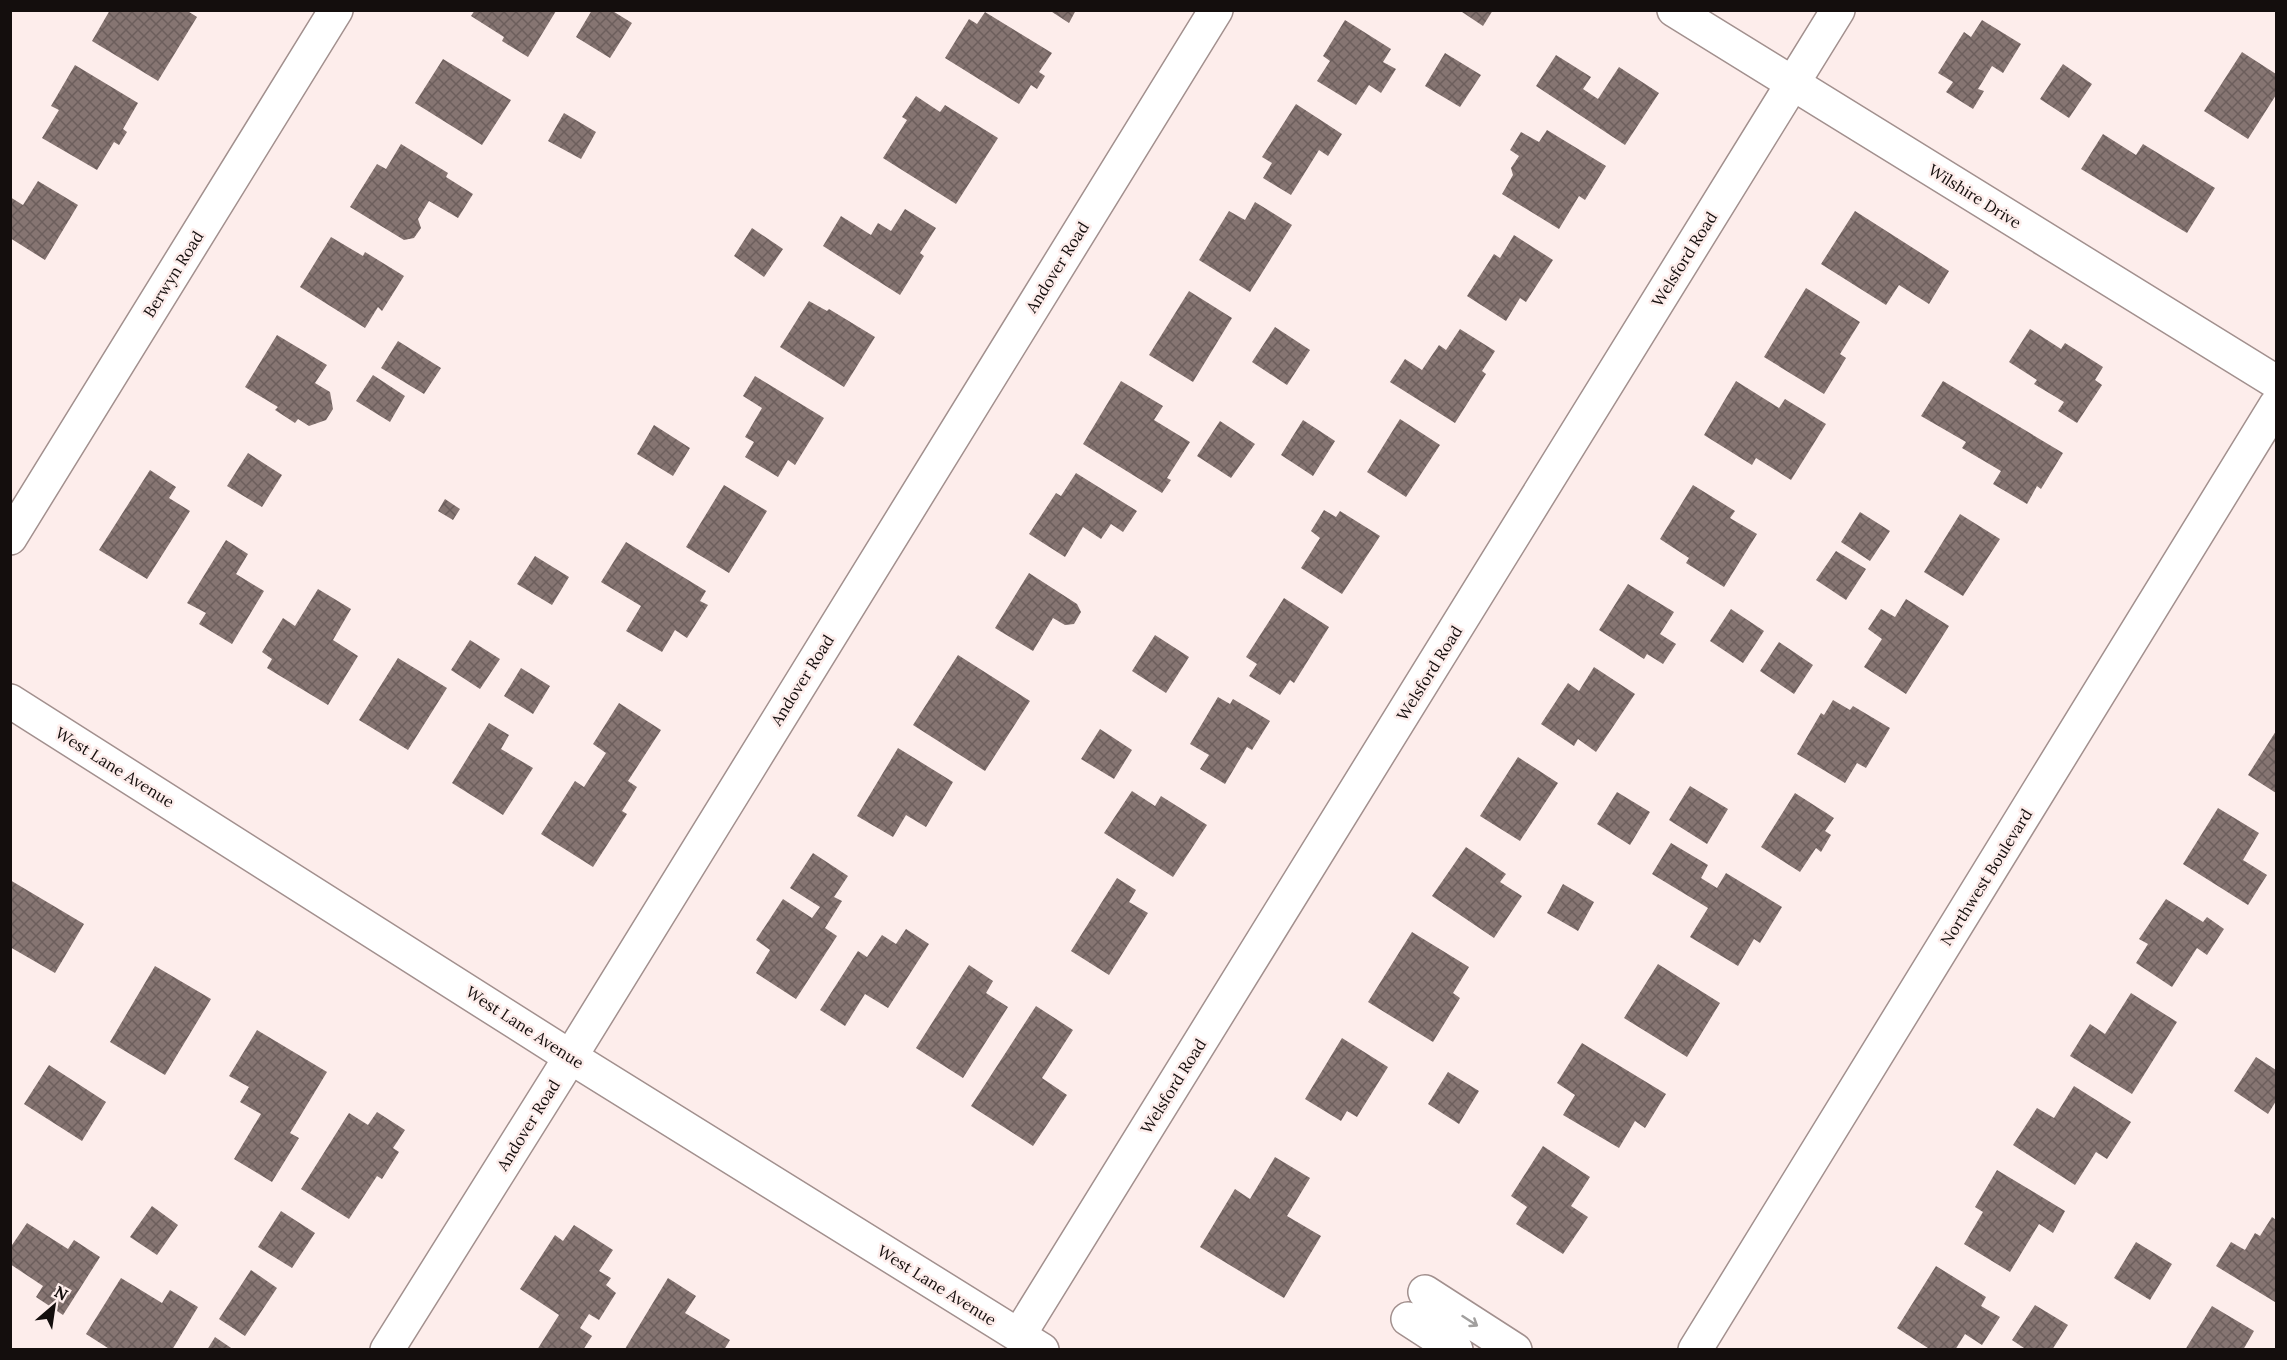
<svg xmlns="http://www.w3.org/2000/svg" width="2287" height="1360" font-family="Lora,serif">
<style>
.building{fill:url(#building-cross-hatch)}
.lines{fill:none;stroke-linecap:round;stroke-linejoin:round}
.minor-casing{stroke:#a2908e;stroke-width:36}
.major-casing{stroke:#a2908e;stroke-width:36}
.minor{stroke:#fff;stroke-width:33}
.major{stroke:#fff;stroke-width:33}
.oneway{stroke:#a19f9e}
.labels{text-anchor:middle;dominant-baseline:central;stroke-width:5;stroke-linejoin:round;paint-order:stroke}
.street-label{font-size:16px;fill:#140e0d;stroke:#fdedeb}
</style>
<defs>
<pattern id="building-cross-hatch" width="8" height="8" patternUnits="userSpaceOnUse" patternTransform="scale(1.5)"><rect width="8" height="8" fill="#867572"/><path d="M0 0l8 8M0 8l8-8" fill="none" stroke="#6c5e5c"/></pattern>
</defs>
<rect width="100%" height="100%" fill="#fdedeb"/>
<path class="building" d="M 110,10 L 186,10 L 197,17 L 158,81 L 92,41 Z
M 475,10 L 554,10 L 556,11 L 528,57 L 502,41 L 504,37 L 471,16 Z
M 592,10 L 611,10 L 632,23 L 610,58 L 576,37 Z
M 1049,10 L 1076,10 L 1069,23 Z
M 1459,10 L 1493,10 L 1483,26 Z
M 985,12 L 1052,53 L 1039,72 L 1045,76 L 1037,89 L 1031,85 L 1019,104 L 945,58 L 969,19 L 977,24 Z
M 1345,20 L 1391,49 L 1383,62 L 1396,69 L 1381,93 L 1369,85 L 1356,105 L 1317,81 L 1330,61 L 1323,56 Z
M 1982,20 L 2021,44 L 2003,73 L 1992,66 L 1978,89 L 1984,91 L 1973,109 L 1946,92 L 1953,82 L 1938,73 L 1964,32 L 1971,37 Z
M 2242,52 L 2276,74 L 2276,95 L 2248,139 L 2204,111 Z
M 1445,53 L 1481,75 L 1460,107 L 1425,86 Z
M 1556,55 L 1591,77 L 1583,89 L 1598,99 L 1619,67 L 1659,93 L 1625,145 L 1536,86 Z
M 443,59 L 511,100 L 482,145 L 415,103 Z
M 2063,64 L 2092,84 L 2069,118 L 2040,99 Z
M 75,65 L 138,103 L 123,129 L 127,132 L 119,145 L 114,142 L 97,170 L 42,138 L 59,110 L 51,106 Z
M 916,96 L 940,112 L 945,105 L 998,138 L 956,204 L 883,158 L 907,120 L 902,117 Z
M 1296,104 L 1342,134 L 1328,156 L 1319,150 L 1291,195 L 1263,178 L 1272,163 L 1262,157 Z
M 564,113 L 596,132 L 581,159 L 548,141 Z
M 1547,130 L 1606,166 L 1585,200 L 1579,196 L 1559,229 L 1502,194 L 1513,175 L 1511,168 L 1519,156 L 1510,150 L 1521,132 L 1539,142 Z
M 2103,134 L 2136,155 L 2143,144 L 2215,188 L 2187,233 L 2081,169 Z
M 401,144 L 448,173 L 446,177 L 473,194 L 458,218 L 429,201 L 418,219 L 421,228 L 414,238 L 404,240 L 350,207 L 377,164 L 386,169 Z
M 38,181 L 78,205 L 45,260 L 10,238 L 10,197 L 23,205 Z
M 1255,202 L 1292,225 L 1250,292 L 1199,260 L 1229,211 L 1245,220 Z
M 905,209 L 936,228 L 920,253 L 924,256 L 900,295 L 823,246 L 841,216 L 871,235 L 878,223 L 891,231 Z
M 1855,211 L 1949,271 L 1929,304 L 1899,285 L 1886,305 L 1821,264 Z
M 752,228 L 783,249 L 764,277 L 734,256 Z
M 1514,235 L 1553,260 L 1526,302 L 1520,298 L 1506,321 L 1467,296 L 1494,254 L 1500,258 Z
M 331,237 L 363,256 L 365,252 L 404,276 L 382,311 L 378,307 L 365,328 L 300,287 Z
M 1806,288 L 1860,322 L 1840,354 L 1846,358 L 1824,394 L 1764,357 Z
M 1189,291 L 1232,318 L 1193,382 L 1149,355 Z
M 809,301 L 827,311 L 829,309 L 875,337 L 844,387 L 780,347 Z
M 1275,327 L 1310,350 L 1287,385 L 1252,362 Z
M 1460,329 L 1495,351 L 1482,371 L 1486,374 L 1455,423 L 1390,382 L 1405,359 L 1422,370 L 1439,345 L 1446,350 Z
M 2030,329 L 2061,349 L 2065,343 L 2103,367 L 2095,380 L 2102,385 L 2077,423 L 2058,411 L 2064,402 L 2034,384 L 2037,380 L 2009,362 Z
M 277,335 L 327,365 L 315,383 L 330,392 L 333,409 L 326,420 L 309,426 L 298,419 L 295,423 L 275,410 L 278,407 L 245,387 Z
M 398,341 L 441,368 L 424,394 L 381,368 Z
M 373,375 L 405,396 L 390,422 L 356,401 Z
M 755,376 L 824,418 L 795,465 L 788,460 L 778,477 L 745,457 L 754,442 L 745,437 L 762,408 L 743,396 Z
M 1121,381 L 1163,406 L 1154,420 L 1190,442 L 1167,478 L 1171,480 L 1162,493 L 1083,444 Z
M 1736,381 L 1779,408 L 1785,399 L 1826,424 L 1791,480 L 1756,458 L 1752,465 L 1704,435 Z
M 1943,381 L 2063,453 L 2041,489 L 2037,486 L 2027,504 L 1993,484 L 2001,471 L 1962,448 L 1966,442 L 1921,416 Z
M 1400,419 L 1440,445 L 1406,497 L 1367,472 Z
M 1303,420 L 1335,441 L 1313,476 L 1281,455 Z
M 1220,421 L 1255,444 L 1231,478 L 1197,456 Z
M 654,425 L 690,448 L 673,476 L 637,454 Z
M 248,453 L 282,475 L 262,507 L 227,486 Z
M 150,470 L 176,487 L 169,498 L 190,511 L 147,579 L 99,550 Z
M 1076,473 L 1137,511 L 1123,532 L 1111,524 L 1101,539 L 1083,527 L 1065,557 L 1029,534 L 1056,493 L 1061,496 Z
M 724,485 L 767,511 L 729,573 L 686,547 Z
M 1693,485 L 1735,511 L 1730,518 L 1757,534 L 1724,587 L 1686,563 L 1689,558 L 1660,539 Z
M 445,499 L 460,509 L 453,520 L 438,511 Z
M 1324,510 L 1336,517 L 1340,511 L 1380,536 L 1342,594 L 1301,568 L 1320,538 L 1311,531 Z
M 1860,512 L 1890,531 L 1870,561 L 1841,542 Z
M 1960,514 L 2000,539 L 1963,596 L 1924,572 Z
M 226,540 L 248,554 L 236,574 L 264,591 L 232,644 L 199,624 L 206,613 L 187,603 Z
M 626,542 L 706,591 L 700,601 L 708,605 L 687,638 L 675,630 L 662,652 L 626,631 L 641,606 L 601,582 Z
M 1836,551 L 1866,569 L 1846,600 L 1816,580 Z
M 535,556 L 569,577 L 552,605 L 517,584 Z
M 1029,573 L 1077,604 L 1081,612 L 1074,624 L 1065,625 L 1053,618 L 1033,651 L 995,628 Z
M 1628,584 L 1674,612 L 1660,634 L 1676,644 L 1663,664 L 1647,654 L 1644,659 L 1599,630 Z
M 318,589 L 351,609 L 333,640 L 358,656 L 328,705 L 267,668 L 272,659 L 262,652 L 283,618 L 295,626 Z
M 1284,598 L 1329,627 L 1294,683 L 1290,680 L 1280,695 L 1249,676 L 1257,664 L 1246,657 Z
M 1906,599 L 1949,626 L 1906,694 L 1864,667 L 1882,639 L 1868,629 L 1881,609 L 1895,617 Z
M 1731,609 L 1764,631 L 1743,663 L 1710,641 Z
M 1155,635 L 1189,657 L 1166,693 L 1132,671 Z
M 470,640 L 500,659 L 480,689 L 451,670 Z
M 1779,642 L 1813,665 L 1794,694 L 1760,671 Z
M 958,655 L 1030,701 L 985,771 L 913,725 Z
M 398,658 L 447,688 L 408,750 L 359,720 Z
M 1594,667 L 1635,694 L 1596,752 L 1578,739 L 1574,746 L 1541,724 L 1568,683 L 1579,691 Z
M 521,668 L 550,686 L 533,714 L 504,696 Z
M 1218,697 L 1230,704 L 1233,699 L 1270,721 L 1252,750 L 1247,747 L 1225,784 L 1200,769 L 1209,755 L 1190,744 Z
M 1833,700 L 1850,710 L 1853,706 L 1890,728 L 1866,768 L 1857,763 L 1845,783 L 1797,754 L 1821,713 L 1824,715 Z
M 619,703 L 661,730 L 628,781 L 637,787 L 622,811 L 627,814 L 593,867 L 541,834 L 575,781 L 584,787 L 606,753 L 593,744 Z
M 489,723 L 509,735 L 501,749 L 533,768 L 503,815 L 452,783 Z
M 1100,729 L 1132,750 L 1114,779 L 1081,759 Z
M 2276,731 L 2276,793 L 2248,775 Z
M 898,748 L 953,782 L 926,827 L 906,815 L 893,837 L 857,816 Z
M 1518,757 L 1558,783 L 1520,841 L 1480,816 Z
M 1690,786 L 1728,809 L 1707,844 L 1669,820 Z
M 1132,791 L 1155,806 L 1161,796 L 1207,825 L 1173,877 L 1104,833 Z
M 1617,792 L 1650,812 L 1630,845 L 1597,824 Z
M 1795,793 L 1834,818 L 1825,831 L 1831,835 L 1821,852 L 1816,848 L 1800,872 L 1761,847 Z
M 2218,808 L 2259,833 L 2243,860 L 2267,875 L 2248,905 L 2183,864 Z
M 1671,843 L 1708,865 L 1701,878 L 1717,888 L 1726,873 L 1782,907 L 1760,943 L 1754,939 L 1738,966 L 1690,937 L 1708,908 L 1652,874 Z
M 1466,847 L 1506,874 L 1500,882 L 1522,896 L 1494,938 L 1432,896 Z
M 813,853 L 848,876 L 834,897 L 842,901 L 825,928 L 837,936 L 796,999 L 756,973 L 770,950 L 756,940 L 783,899 L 812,918 L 820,907 L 790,888 Z
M 1117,878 L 1136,890 L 1129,902 L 1148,913 L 1109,975 L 1071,951 Z
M 10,880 L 84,924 L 55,973 L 10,947 Z
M 1563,884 L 1594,902 L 1578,931 L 1547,913 Z
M 2166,899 L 2203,922 L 2207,917 L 2224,929 L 2207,955 L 2197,948 L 2172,987 L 2136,963 L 2148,944 L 2139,939 Z
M 906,929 L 929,944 L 888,1008 L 865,994 L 845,1026 L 820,1010 L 858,951 L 867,957 L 882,935 L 896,944 Z
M 1412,932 L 1469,967 L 1453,993 L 1460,998 L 1433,1042 L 1368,1002 Z
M 1658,964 L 1720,1003 L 1687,1057 L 1624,1018 Z
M 969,965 L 993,981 L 986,993 L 1008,1007 L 963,1078 L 916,1048 Z
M 155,966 L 211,999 L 165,1075 L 110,1042 Z
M 2131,993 L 2177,1022 L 2132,1094 L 2070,1056 L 2090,1024 L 2105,1034 Z
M 1036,1006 L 1073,1030 L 1042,1078 L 1067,1095 L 1033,1146 L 971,1106 Z
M 257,1030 L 327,1072 L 290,1133 L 299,1138 L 272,1182 L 234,1159 L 261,1114 L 240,1102 L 249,1087 L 229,1076 Z
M 1342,1038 L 1388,1067 L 1357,1117 L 1347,1111 L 1341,1121 L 1305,1099 Z
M 1582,1043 L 1666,1094 L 1645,1128 L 1635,1121 L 1619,1148 L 1563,1115 L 1575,1095 L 1557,1083 Z
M 2256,1057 L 2276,1070 L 2276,1101 L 2268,1114 L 2234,1091 Z
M 49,1065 L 106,1102 L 82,1141 L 24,1104 Z
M 1448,1072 L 1479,1091 L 1459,1124 L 1428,1104 Z
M 2074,1086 L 2131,1122 L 2107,1159 L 2096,1152 L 2075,1185 L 2013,1145 L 2037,1108 L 2054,1118 Z
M 377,1112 L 405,1130 L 393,1148 L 399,1152 L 382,1179 L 377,1176 L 349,1219 L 301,1189 L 349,1113 L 368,1125 Z
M 1543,1146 L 1590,1177 L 1571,1206 L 1588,1217 L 1563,1254 L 1516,1224 L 1527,1207 L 1511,1196 Z
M 1275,1157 L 1310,1178 L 1287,1216 L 1321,1236 L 1284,1298 L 1200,1247 L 1235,1189 L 1250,1199 Z
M 1997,1170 L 2065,1211 L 2053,1233 L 2039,1224 L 2010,1272 L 1964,1244 L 1983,1212 L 1975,1207 Z
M 152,1206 L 178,1225 L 157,1255 L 130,1237 Z
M 281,1211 L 315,1233 L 292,1268 L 258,1247 Z
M 2272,1217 L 2276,1220 L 2275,1302 L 2216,1266 L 2231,1242 L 2245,1250 L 2255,1233 L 2260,1236 Z
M 27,1223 L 68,1249 L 74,1240 L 100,1257 L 63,1315 L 36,1297 L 43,1286 L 10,1264 L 10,1248 Z
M 574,1225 L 613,1250 L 599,1271 L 611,1278 L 606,1285 L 616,1293 L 599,1320 L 589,1314 L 580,1328 L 592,1336 L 583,1350 L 537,1350 L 559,1315 L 520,1289 L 555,1235 L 563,1241 Z
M 2136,1242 L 2172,1264 L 2150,1300 L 2114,1278 Z
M 1936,1266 L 1986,1297 L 1981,1306 L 2000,1317 L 1982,1345 L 1965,1334 L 1955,1350 L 1931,1350 L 1897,1328 Z
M 251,1270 L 277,1288 L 245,1336 L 219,1319 Z
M 121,1278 L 162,1303 L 170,1290 L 198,1307 L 172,1350 L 111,1350 L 86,1334 Z
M 668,1278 L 696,1296 L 685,1313 L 730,1340 L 724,1350 L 625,1349 Z
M 2035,1305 L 2068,1325 L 2052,1350 L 2027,1350 L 2012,1340 Z
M 2212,1306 L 2254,1331 L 2243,1350 L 2185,1350 Z
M 215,1337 L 234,1350 L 207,1350 Z"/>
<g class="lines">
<g class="minor-casing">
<path id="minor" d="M 1674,10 L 2276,382
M 10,538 L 336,10
M 1425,1292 L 1515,1350
M 1408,1319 L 1456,1350
M 1019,1335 L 1838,10
M 387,1350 L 558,1077 L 1216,10"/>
</g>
<g class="major-casing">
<path id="major" d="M 10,701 L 569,1056 L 1042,1350
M 1695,1350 L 2276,405"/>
</g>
<use href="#minor" class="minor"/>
<use href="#major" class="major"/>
</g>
<defs><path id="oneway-shaft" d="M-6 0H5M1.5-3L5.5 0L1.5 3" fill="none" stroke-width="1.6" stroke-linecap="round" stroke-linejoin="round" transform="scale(1.5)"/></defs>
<use class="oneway" href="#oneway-shaft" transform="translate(1470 1321) rotate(33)"/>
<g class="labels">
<g class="street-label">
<text transform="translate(1975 196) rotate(32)">Wilshire Drive</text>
<text transform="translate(1684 259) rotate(-58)">Welsford Road</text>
<text transform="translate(1057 267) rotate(-58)">Andover Road</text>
<text transform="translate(173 274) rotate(-58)">Berwyn Road</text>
<text transform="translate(1429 673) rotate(-58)">Welsford Road</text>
<text transform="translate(802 680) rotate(-58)">Andover Road</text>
<text transform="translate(115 767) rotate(32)">West Lane Avenue</text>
<text transform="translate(1986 877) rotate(-58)">Northwest Boulevard</text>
<text transform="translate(525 1027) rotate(33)">West Lane Avenue</text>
<text transform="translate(1173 1086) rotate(-58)">Welsford Road</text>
<text transform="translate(528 1125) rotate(-58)">Andover Road</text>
<text transform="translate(937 1285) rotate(32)">West Lane Avenue</text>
</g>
</g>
<rect width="2287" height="1360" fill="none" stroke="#140e0d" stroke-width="24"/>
<g transform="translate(54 1306) rotate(29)" stroke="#fdedeb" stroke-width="4.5" paint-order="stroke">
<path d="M0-4.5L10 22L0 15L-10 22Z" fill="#140e0d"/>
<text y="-9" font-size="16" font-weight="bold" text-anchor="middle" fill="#140e0d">N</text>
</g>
</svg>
